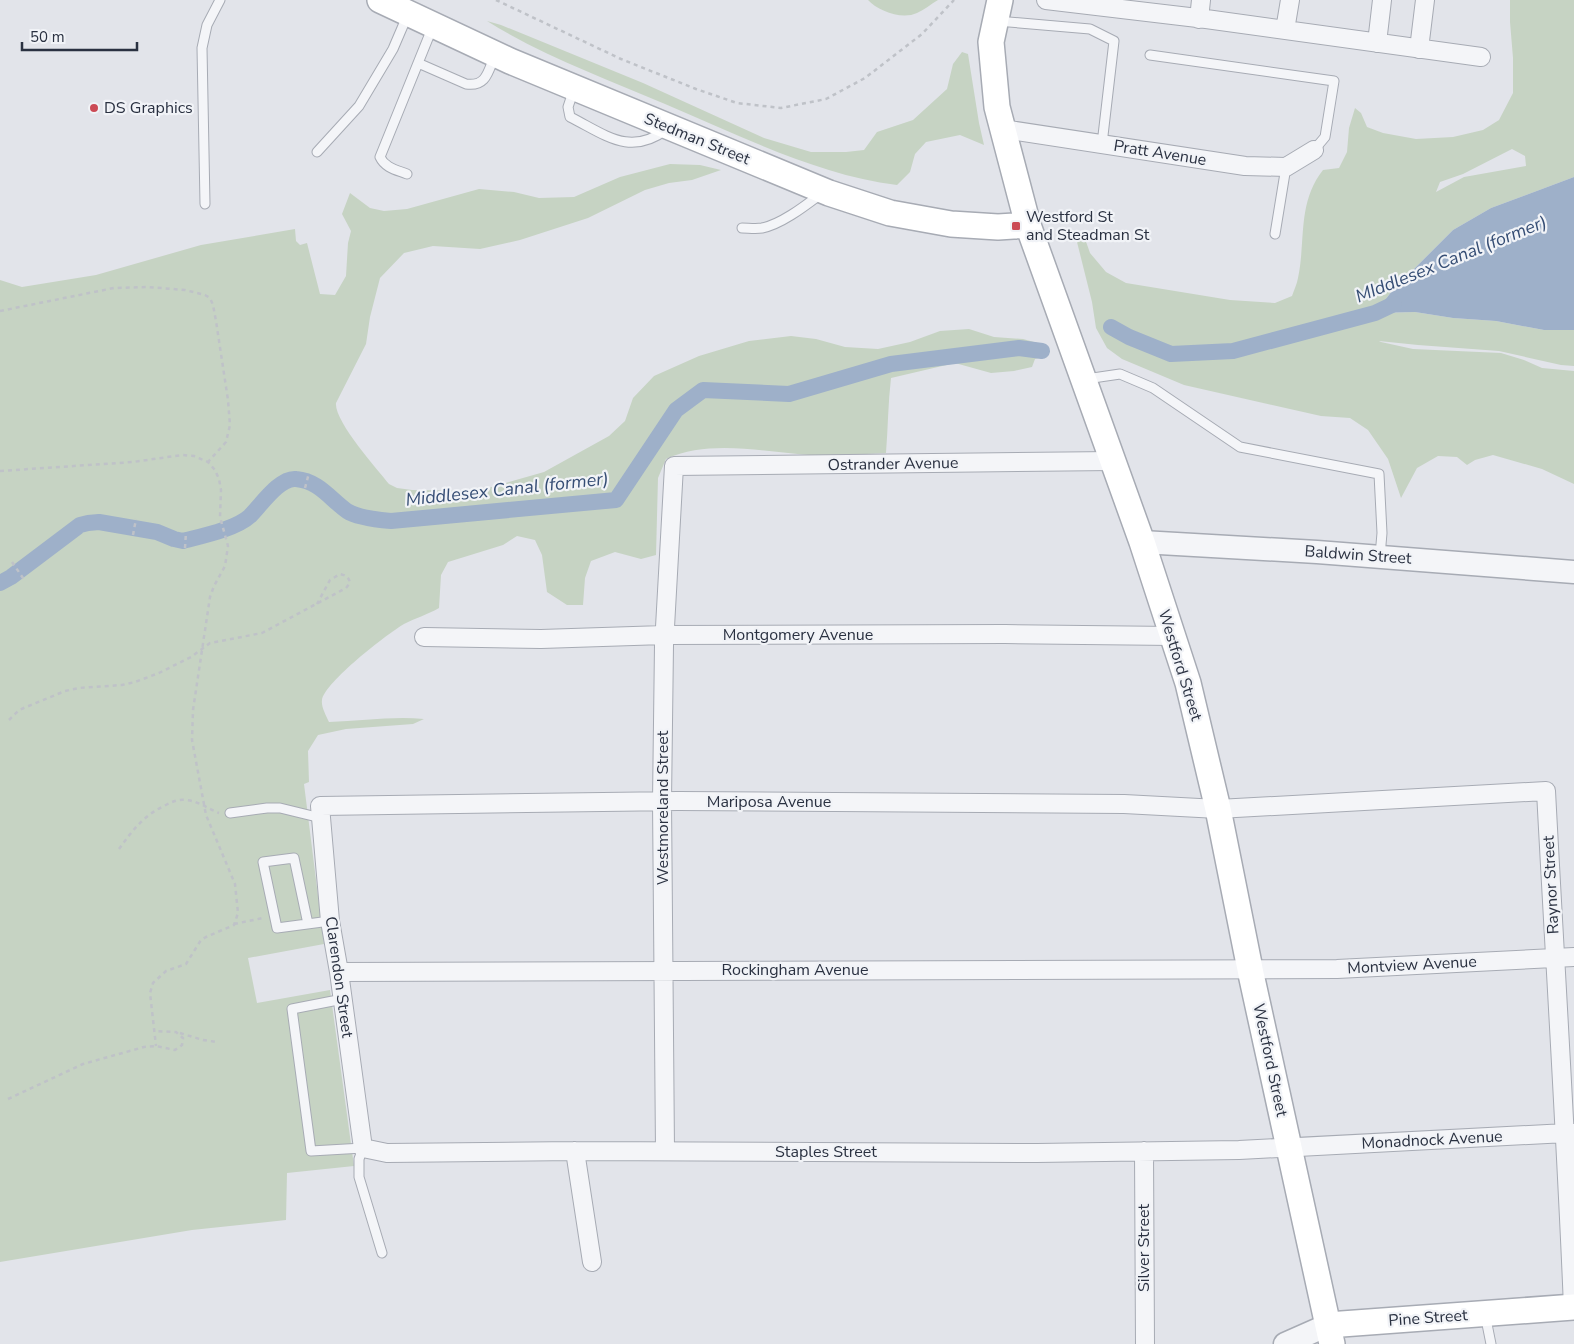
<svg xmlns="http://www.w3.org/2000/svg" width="1574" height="1344" font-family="'Nunito Sans',sans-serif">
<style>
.green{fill:#c6d3c3;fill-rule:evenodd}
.water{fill:#9eb0c9}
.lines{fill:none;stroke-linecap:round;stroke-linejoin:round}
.canal{stroke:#9eb0c9;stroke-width:16}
.service-casing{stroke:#a7abb4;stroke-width:11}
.minor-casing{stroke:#a7abb4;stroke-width:20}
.tertiary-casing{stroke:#a7abb4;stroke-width:25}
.secondary-casing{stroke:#a7abb4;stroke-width:28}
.path{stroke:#bfc2c8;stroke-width:2.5;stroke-dasharray:4 4;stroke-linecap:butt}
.service{stroke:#f4f5f8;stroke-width:9}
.minor{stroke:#f4f5f8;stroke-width:18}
.tertiary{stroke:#f4f5f8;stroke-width:22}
.secondary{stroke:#fff;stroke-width:25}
.poi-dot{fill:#cb4a55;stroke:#f1f3f7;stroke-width:2}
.labels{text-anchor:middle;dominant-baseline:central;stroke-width:4.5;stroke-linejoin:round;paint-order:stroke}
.poi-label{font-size:16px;fill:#2a3141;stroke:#f1f3f7;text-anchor:start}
.street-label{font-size:16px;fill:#2a3141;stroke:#f1f3f7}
.water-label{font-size:18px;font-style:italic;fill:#354d74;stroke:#f1f3f7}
</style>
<rect width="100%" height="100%" fill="#e2e4ea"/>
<path class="green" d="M 868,0 L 938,0 C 931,4 924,10 917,13 C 902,20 878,11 868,0 Z
M 1510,0 L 1574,0 L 1574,177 L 1491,208 L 1453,230 L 1392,291 L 1375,313 L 1415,312 L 1453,318 L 1496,321 L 1544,330 L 1574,330 L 1574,366 L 1561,365 L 1499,351 L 1418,345 L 1379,341 L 1381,342 L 1413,349 L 1501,353 L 1524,360 L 1542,368 L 1574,371 L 1574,484 L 1542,469 L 1493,455 L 1475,460 L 1467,465 L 1457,457 L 1438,456 L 1417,468 L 1401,498 L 1388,459 L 1368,430 L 1350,418 L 1321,416 L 1184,385 L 1122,359 L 1107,348 L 1096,328 L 1092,302 L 1074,230 L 1083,233 L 1090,253 L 1106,272 L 1126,283 L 1230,300 L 1275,303 L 1292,296 C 1294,290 1297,284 1298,278 C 1306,240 1297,203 1323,170 L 1339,168 L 1347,152 L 1349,128 L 1355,108 L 1361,113 L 1367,127 L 1383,133 L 1416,139 L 1453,137 L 1483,130 L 1499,120 L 1513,93 L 1513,58 L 1510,22 ZM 1512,149 L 1525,156 L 1526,166 L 1464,177 L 1436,192 L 1440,182 L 1463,174 Z
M 487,21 L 501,25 L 643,83 L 764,138 L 811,152 L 846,152 L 864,150 L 877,132 L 913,120 L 947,89 L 953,64 L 962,52 L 968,54 L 979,123 L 984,145 L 960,135 L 926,142 L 915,154 L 910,172 L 897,185 C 817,175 739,135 665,104 C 605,78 543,56 487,21 Z
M 670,164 L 700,165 L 721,170 L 692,180 L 669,183 L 645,190 L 588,218 L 520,240 L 480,249 L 433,246 L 404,253 L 380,278 L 370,317 L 366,344 L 336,403 C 334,421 377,469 389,484 L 397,488 L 412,490 L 478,491 L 544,472 L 609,436 L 625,421 L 633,398 L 654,376 L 699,356 L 749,341 L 791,336 L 816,339 L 845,347 L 878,349 L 910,342 L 940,331 L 969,329 L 994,337 L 1023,339 L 1045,345 L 1043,357 L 1035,359 L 1032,367 L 1014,371 L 991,373 L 955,363 L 891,378 C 888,403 888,428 886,453 C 861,454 834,457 809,455 C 763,452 710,439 666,459 L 658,478 L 656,555 L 641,559 L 615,552 L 591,561 L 585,578 L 583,605 L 567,605 L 547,592 L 542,555 L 535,540 L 517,536 L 503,545 L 448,562 L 441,575 L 439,608 C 427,615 415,618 404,624 C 387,634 325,682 322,700 C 321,707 326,715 329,722 C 361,721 393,716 424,719 L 413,724 L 346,729 L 318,735 L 308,751 L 309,782 L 304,784 L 324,944 L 248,958 L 257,1003 L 330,990 L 354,1166 L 287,1173 L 286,1220 L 192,1230 L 0,1262 L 0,280 L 22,287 L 96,275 L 201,245 L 295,229 L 296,241 L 300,245 L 307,243 L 320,294 L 335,295 L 346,276 L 348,243 L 351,231 L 342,214 L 350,193 L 370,208 L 384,211 L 407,209 L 479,189 L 514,192 L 539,198 L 574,197 L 620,177 Z"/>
<path class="water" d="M 1574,177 L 1574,330 L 1544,330 L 1496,321 L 1453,318 L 1415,312 L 1375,313 L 1392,291 L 1453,230 L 1491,208 Z"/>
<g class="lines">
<path class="canal" d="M 1111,327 L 1129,337 L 1171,354 L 1233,351 L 1375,313 L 1394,304
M 0,583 L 11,577 L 80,525 L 88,523 L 99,522 L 157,532 L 174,539 L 183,541 C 202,536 236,529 250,516 C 261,505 280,477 296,479 C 319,481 330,499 347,511 C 356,517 380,520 391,521 L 616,500 L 676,410 L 703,390 L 789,394 L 891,364 L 1019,348 L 1042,351"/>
<g class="service-casing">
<path id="service" d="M 997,21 L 1090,29 L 1114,41 L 1102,144
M 1150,55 L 1334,81 L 1325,137 L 1314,150
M 418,63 L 466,84 C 487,87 488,71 495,55
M 574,89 L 568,107 L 570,117 C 606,135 630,157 667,129
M 317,152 L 359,106 L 393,49 L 408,14
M 407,174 C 397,170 385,168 380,157 L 433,26
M 205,204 L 202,48 L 207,25 L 220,0
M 742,228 C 748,228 756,229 762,228 C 782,224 806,205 822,193
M 1275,234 L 1286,167
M 1086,379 L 1120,374 L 1153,388 L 1240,447 L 1379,474 L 1382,533 L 1380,556
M 230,813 L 267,808 L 280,808 L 321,818
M 308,924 L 294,858 L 263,862 L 277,928 L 330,921
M 343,999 L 292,1009 L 311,1151 L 363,1148 L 359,1159 L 359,1177 L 382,1253
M 1485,1314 L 1491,1344"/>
</g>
<g class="minor-casing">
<path id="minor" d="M 1046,0 L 1206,19 L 1481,57
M 1199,19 L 1201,0
M 1285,30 L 1290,0
M 1377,43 L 1382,0
M 1419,49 L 1425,0
M 1003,129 L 1245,166 L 1286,167 L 1314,150
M 424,637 L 541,639 L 664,635 L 1005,634 L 1173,636
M 339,972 L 1337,969 L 1574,957
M 575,1151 L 592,1262
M 665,1151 L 662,801 L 664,645 L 674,466 L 1113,461
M 1144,1151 L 1145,1344
M 1573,1307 C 1566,1135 1555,963 1546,791 L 1218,809 L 1124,804 L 678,801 L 320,806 L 330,921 L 339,972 L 363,1148 L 387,1153 L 575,1151 L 1037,1153 L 1239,1150 L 1566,1133 L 1574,1133"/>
</g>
<g class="tertiary-casing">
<path id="tertiary" d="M 1142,542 L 1317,552 L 1574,572
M 1285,1344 L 1328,1325"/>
</g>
<g class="secondary-casing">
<path id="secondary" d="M 380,0 L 510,61 L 829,193 L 890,213 L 951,224 L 998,227 L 1028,225
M 1000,0 L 991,42 L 997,107 L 1028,225 L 1142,542 L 1188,683 L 1218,809 L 1251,974 L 1332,1344
M 1328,1325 L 1574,1307"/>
</g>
<path class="path" d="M 496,0 L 621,59 L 696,89 L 737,103 L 781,108 L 826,99 L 865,78 L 922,34 L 954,0
M 0,311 L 114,288 L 148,287 L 185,290 L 205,295 L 210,298 L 213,305 L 216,321 L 228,400 L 230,425 L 226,442 L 208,462
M 0,471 L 133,462 L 182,455 L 194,456 L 208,462 L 215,470 L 219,479 L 221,490 L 220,517 L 228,546 L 225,566 L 214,586 L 210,597 L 193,710 L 192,740 L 206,815 L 235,884 L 238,913 L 234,925 L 206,937 L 201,940 L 186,964 L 166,971 L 153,983 L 150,993 L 156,1046
M 305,488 L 309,473
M 133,535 L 136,519
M 185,548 L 186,532
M 12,562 L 25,581
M 9,720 L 19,710 L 65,691 L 79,688 L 122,685 L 135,682 L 159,673 L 191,657 L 210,643 L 262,633 L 346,588 L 350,583 C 349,577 345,575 340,574 L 330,580 L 317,604
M 119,849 C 132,831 143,816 164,806 C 171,802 178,799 186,800 C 199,801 208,809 219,813
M 234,924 L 263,918
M 180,1033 L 203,1040 L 217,1042
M 8,1099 L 83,1064 L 144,1047 L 156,1046 L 175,1050 L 182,1045 L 183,1038 L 176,1032 L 154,1031"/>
<use href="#service" class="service"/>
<use href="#minor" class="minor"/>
<use href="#tertiary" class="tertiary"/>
<use href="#secondary" class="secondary"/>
</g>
<g class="poi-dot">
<circle cx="94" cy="108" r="5"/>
<rect x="1011" y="221" width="10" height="10" rx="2.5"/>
</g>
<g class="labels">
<g class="poi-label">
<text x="104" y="108">DS Graphics</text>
<text x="1026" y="217">Westford St<tspan x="1026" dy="18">and Steadman St</tspan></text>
</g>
<g class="street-label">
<text transform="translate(697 139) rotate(22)">Stedman Street</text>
<text transform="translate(1160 153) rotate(9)">Pratt Avenue</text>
<text transform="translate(893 464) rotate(-1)">Ostrander Avenue</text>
<text transform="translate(1358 555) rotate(4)">Baldwin Street</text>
<text x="798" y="635">Montgomery Avenue</text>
<text transform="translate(1180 665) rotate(73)">Westford Street</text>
<text x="769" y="802">Mariposa Avenue</text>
<text transform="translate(663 808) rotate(-90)">Westmoreland Street</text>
<text transform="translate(1551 885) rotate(-93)">Raynor Street</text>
<text transform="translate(1412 965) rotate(-3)">Montview Avenue</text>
<text x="795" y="970">Rockingham Avenue</text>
<text transform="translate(339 977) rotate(82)">Clarendon Street</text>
<text transform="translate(1270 1060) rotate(78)">Westford Street</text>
<text transform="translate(1432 1140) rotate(-3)">Monadnock Avenue</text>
<text x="826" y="1152">Staples Street</text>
<text transform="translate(1144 1248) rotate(-90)">Silver Street</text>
<text transform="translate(1428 1318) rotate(-4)">Pine Street</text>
</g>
<g class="water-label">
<text transform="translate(1451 259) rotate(-22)">MIddlesex Canal (former)</text>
<text transform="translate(507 489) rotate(-6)">Middlesex Canal (former)</text>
</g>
</g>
<path d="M22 42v8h115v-8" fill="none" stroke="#2a3141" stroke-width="2.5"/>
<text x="30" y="42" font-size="15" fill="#2a3141" stroke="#f1f3f7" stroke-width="4" paint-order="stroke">50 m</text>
</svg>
